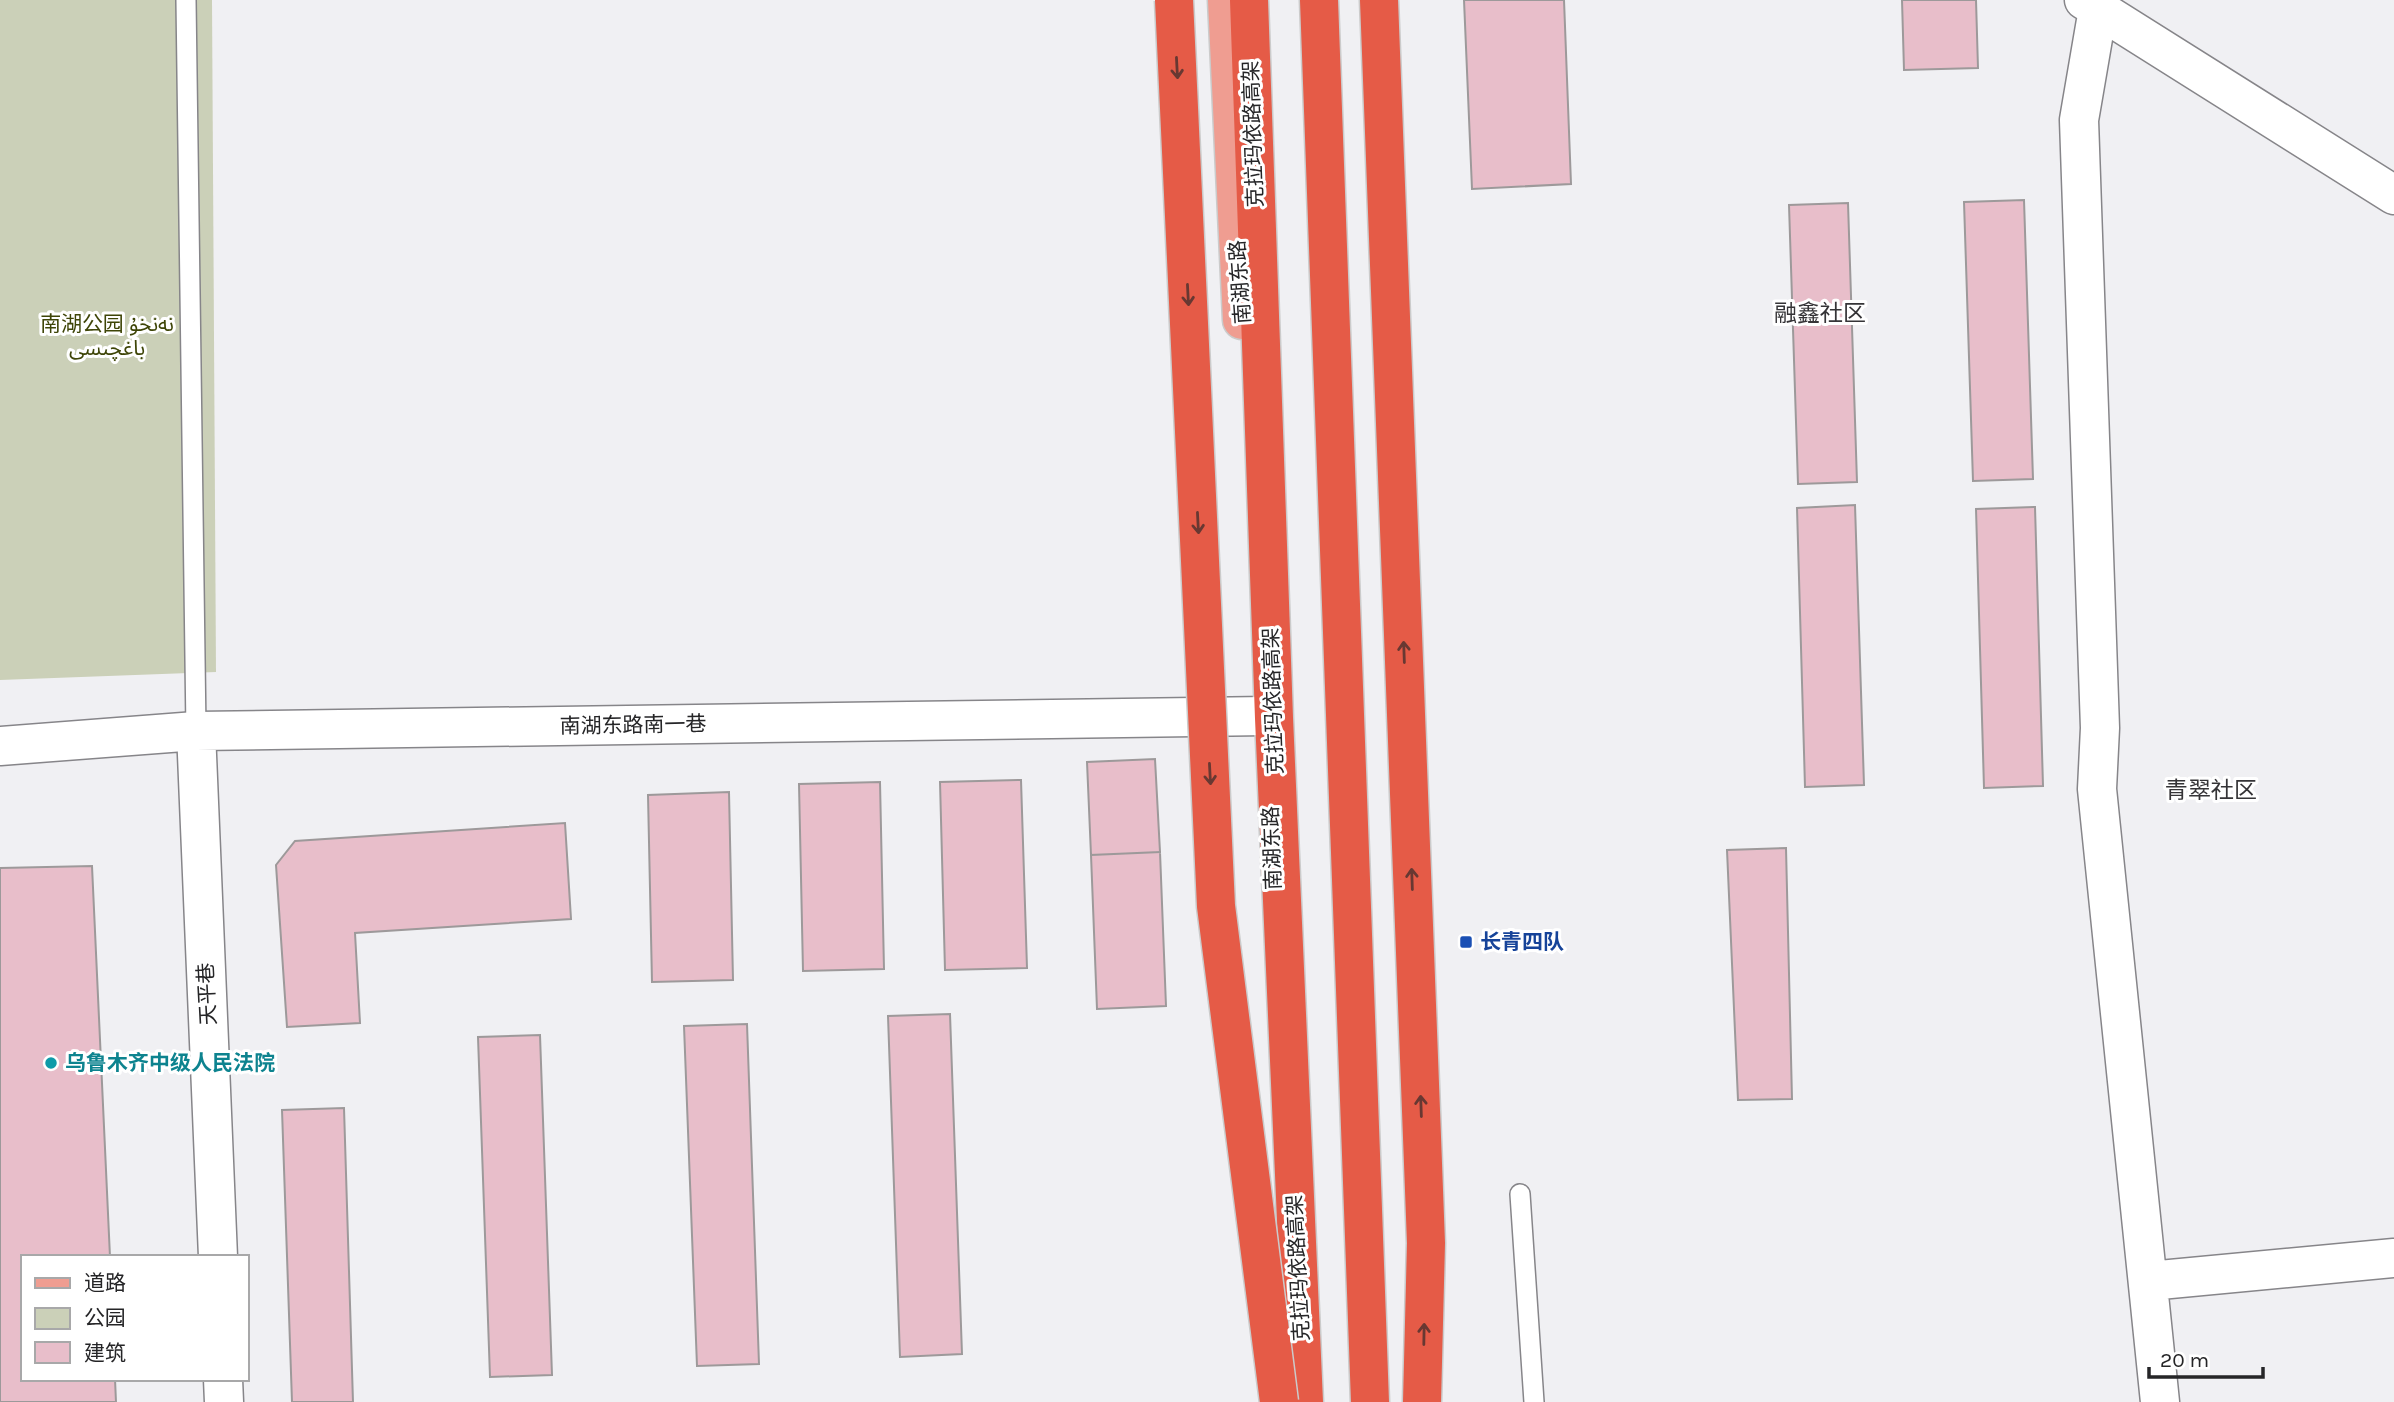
<svg xmlns="http://www.w3.org/2000/svg" width="2394" height="1402" font-family="Karla,'Noto Sans Arabic','Noto Sans SC',sans-serif">
<style>
.green{fill:#cbd0b8}
.building{fill:#e8beca;stroke:#9d999a;stroke-width:2}
.lines{fill:none;stroke-linecap:round;stroke-linejoin:round}
.lane-casing{stroke:#868589;stroke-width:22}
.street-casing{stroke:#868589;stroke-width:41}
.primary-casing{stroke:#cbcbcb;stroke-width:41}
.highway-casing{stroke:#cbcbcb;stroke-width:41}
.lane{stroke:#fff;stroke-width:19}
.street{stroke:#fff;stroke-width:38}
.primary{stroke:#ef9d91;stroke-width:38}
.highway{stroke:#e55b47;stroke-width:38}
.highway-bridge-casing{stroke:#cbcbcb;stroke-width:41;stroke-linecap:butt}
.highway-bridge{stroke:#e55b47;stroke-width:38}
.oneway{stroke:#683832}
.transit-dot{fill:#1a4fb4;stroke:#fff;stroke-width:2.5}
.culture-dot{fill:#0f9aa8;stroke:#fff;stroke-width:2.5}
.labels{text-anchor:middle;dominant-baseline:central;stroke-width:6;stroke-linejoin:round;paint-order:stroke}
.street-label{font-size:21px;fill:#252527;stroke:#fff}
.park-label{font-size:21px;fill:#3e4507;stroke:#fff}
.transit-label{font-size:21px;font-weight:bold;fill:#164399;stroke:#fff;text-anchor:start}
.culture-label{font-size:21px;font-weight:bold;fill:#0d838f;stroke:#fff;text-anchor:start}
.neighbourhood-label{font-size:23px;fill:#353437;stroke:#fff}
</style>
<rect width="100%" height="100%" fill="#f0f0f3"/>
<path class="green" d="M 0,0 L 212,0 L 216,672 L 0,680 Z"/>
<path class="building" d="M 1464,0 L 1564,0 L 1571,184 L 1472,189 Z
M 1902,0 L 1976,0 L 1978,68 L 1904,70 Z
M 2024,200 L 2033,479 L 1973,481 L 1964,202 Z
M 1848,203 L 1857,482 L 1798,484 L 1789,205 Z
M 1855,505 L 1864,785 L 1805,787 L 1797,508 Z
M 2035,507 L 2043,786 L 1984,788 L 1976,509 Z
M 1155,759 L 1160,852 L 1091,855 L 1087,762 Z
M 1021,780 L 1027,968 L 945,970 L 940,782 Z
M 880,782 L 884,969 L 803,971 L 799,784 Z
M 729,792 L 733,980 L 652,982 L 648,795 Z
M 565,823 L 571,919 L 355,933 L 360,1023 L 287,1027 L 276,865 L 295,841 Z
M 1786,848 L 1792,1099 L 1738,1100 L 1727,850 Z
M 1160,852 L 1166,1006 L 1097,1009 L 1091,855 Z
M 92,866 L 110,1257 L 23,1257 L 23,1379 L 115,1379 L 116,1402 L 0,1402 L 0,868 Z
M 950,1014 L 962,1354 L 900,1357 L 888,1016 Z
M 747,1024 L 759,1364 L 697,1366 L 684,1026 Z
M 540,1035 L 552,1375 L 490,1377 L 478,1037 Z
M 344,1108 L 353,1402 L 292,1402 L 282,1110 Z"/>
<g class="lines">
<g class="lane-casing">
<path id="lane" d="M 186,0 L 196,731
M 1520,1194 L 1534,1402"/>
</g>
<g class="street-casing">
<path id="street" d="M 2084,0 L 2394,195
M 2098,9 L 2079,120 L 2100,728 L 2097,789 L 2160,1402
M 196,731 L 218,1257
M 0,746 L 196,731 L 1267,716
M 2149,1281 L 2394,1258
M 223,1379 L 224,1402"/>
</g>
<g class="primary-casing">
<path id="primary" d="M 1227,0 L 1242,320"/>
</g>
<g class="highway-casing">
<path id="highway" d="M 1249,0 L 1274,718 L 1304,1402
M 1319,0 L 1370,1402
M 1379,0 L 1426,1243 L 1422,1402"/>
</g>
<use href="#lane" class="lane"/>
<use href="#street" class="street"/>
<use href="#primary" class="primary"/>
<use href="#highway" class="highway"/>
<g class="highway-bridge-casing">
<path id="highway-bridge" d="M 1174,0 L 1216,906 L 1279,1402"/>
</g>
<use href="#highway-bridge" class="highway-bridge"/>
</g>
<defs><path id="oneway-shaft" d="M-6 0H5M1.5-3L5.5 0L1.5 3" fill="none" stroke-width="1.6" stroke-linecap="round" stroke-linejoin="round" transform="scale(1.75)"/></defs>
<g class="oneway">
<use href="#oneway-shaft" transform="translate(1177 68) rotate(87)"/>
<use href="#oneway-shaft" transform="translate(1188 295) rotate(87)"/>
<use href="#oneway-shaft" transform="translate(1198 523) rotate(87)"/>
<use href="#oneway-shaft" transform="translate(1404 652) rotate(-92)"/>
<use href="#oneway-shaft" transform="translate(1210 774) rotate(87)"/>
<use href="#oneway-shaft" transform="translate(1412 879) rotate(-92)"/>
<use href="#oneway-shaft" transform="translate(1421 1106) rotate(-92)"/>
<use href="#oneway-shaft" transform="translate(1424 1334) rotate(-89)"/>
</g>
<rect class="transit-dot" x="1459" y="935" width="14" height="14" rx="3.5"/>
<circle class="culture-dot" cx="51" cy="1063" r="7"/>
<g class="labels">
<g class="street-label">
<text transform="translate(1253 134) rotate(-92)">克拉玛依路高架</text>
<text transform="translate(1240 282) rotate(-94)">南湖东路</text>
<text transform="translate(1273 701) rotate(-92)">克拉玛依路高架</text>
<text transform="translate(633 725) rotate(-1)">南湖东路南一巷</text>
<text transform="translate(1272 848) rotate(-92)">南湖东路</text>
<text transform="translate(207 994) rotate(-93)">天平巷</text>
<text transform="translate(1298 1268) rotate(-93)">克拉玛依路高架</text>
</g>
<g class="park-label">
<text x="107" y="324">南湖公园 نەنخۇ<tspan x="107" dy="24">باغچىسى</tspan></text>
</g>
<g class="transit-label">
<text x="1480" y="942">长青四队</text>
</g>
<g class="culture-label">
<text x="65" y="1063">乌鲁木齐中级人民法院</text>
</g>
<g class="neighbourhood-label">
<text x="1820" y="313">融鑫社区</text>
<text x="2211" y="790">青翠社区</text>
</g>
</g>
<rect x="21" y="1255" width="228" height="126" fill="#ffffff" stroke="#a8a8a9" stroke-width="2"/>
<rect x="35" y="1278" width="35" height="10" fill="#ef9d91" stroke="#a8a8a9" stroke-width="2"/>
<text x="84" y="1290" font-size="21" fill="#252527">道路</text>
<rect x="35" y="1308" width="35" height="21" fill="#cbd0b8" stroke="#a8a8a9" stroke-width="2"/>
<text x="84" y="1325" font-size="21" fill="#252527">公园</text>
<rect x="35" y="1342" width="35" height="21" fill="#e8beca" stroke="#a8a8a9" stroke-width="2"/>
<text x="84" y="1360" font-size="21" fill="#252527">建筑</text>
<path d="M2149 1367v10h114v-10" fill="none" stroke="#252527" stroke-width="3.5"/>
<text x="2160" y="1367" font-size="21" fill="#252527" stroke="#ffffff" stroke-width="5" paint-order="stroke">20 m</text>
</svg>
